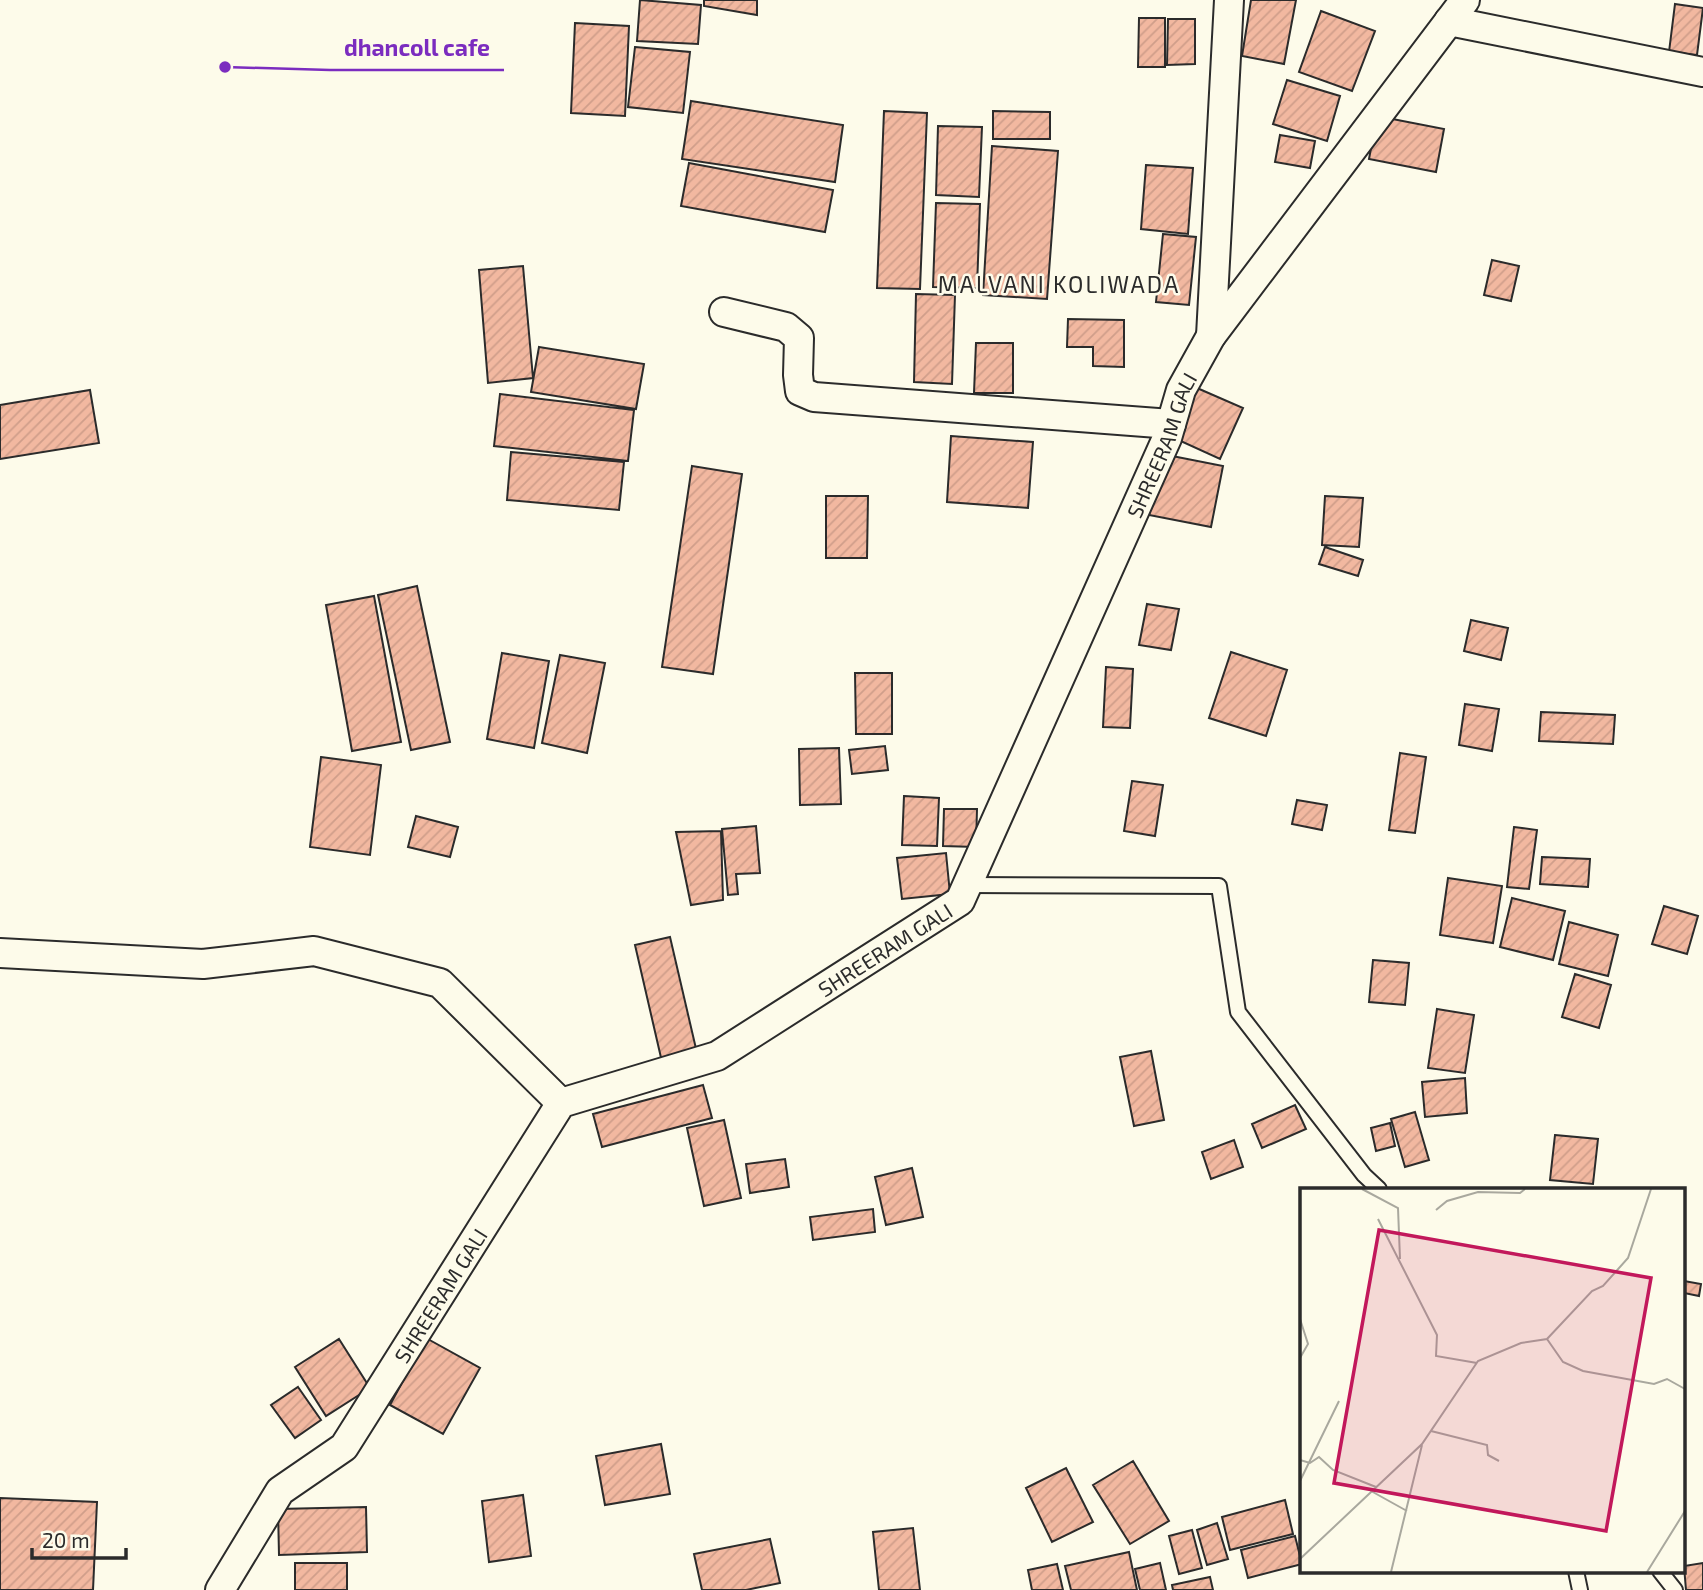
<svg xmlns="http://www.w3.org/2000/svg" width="1703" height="1590" font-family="'Exo 2',sans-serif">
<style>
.building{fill:url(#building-hatch);stroke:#2b2b2b;stroke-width:2}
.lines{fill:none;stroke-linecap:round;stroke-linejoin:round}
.lane-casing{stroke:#2b2b2b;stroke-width:18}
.street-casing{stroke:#2b2b2b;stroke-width:32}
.lane{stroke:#fdfbea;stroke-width:14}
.street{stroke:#fdfbea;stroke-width:28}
.labels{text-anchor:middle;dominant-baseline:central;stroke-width:5;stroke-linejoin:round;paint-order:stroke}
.street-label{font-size:21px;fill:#2b2b2b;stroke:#fdfbea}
.neighbourhood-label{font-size:23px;letter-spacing:2px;fill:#2b2b2b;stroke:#fdfbea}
.inset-road{fill:none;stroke:#a9a89e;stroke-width:2}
.view{fill:#c2185b;fill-opacity:0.15;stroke:#c2185b;stroke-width:3.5}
.inset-edge{fill:none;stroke:#2b2b2b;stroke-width:3.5}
.leader{fill:none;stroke:#7b2cbf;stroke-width:2.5}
.callout-dot{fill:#7b2cbf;stroke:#fdfbea;stroke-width:2.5}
.callout-label{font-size:23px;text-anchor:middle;font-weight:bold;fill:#7b2cbf;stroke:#fdfbea;stroke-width:5;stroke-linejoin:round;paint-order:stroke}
</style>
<defs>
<pattern id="building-hatch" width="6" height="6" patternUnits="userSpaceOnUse" patternTransform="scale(1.75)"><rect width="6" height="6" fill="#f2b8a0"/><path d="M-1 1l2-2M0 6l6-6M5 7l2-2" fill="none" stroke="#d09e8a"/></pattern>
</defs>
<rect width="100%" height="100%" fill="#fdfbea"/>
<path class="building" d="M 640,0 L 701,5 L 698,44 L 637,41 Z
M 704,0 L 757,0 L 757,15 L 704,6 Z
M 1251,0 L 1296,0 L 1284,64 L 1242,56 Z
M 1675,4 L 1703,8 L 1697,55 L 1669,52 Z
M 1321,11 L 1375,31 L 1352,91 L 1299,72 Z
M 1139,18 L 1165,18 L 1165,67 L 1138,67 Z
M 1168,19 L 1195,19 L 1195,64 L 1167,65 Z
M 575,23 L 629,26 L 625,116 L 571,113 Z
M 635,47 L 690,52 L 683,113 L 628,107 Z
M 1287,80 L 1340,96 L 1327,141 L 1273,124 Z
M 691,101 L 843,125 L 835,182 L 682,159 Z
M 884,111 L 927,113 L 920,289 L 877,288 Z
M 993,111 L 1050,112 L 1050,139 L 993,139 Z
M 1377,116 L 1444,129 L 1436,172 L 1369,159 Z
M 938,126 L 982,127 L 979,197 L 936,195 Z
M 1280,135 L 1315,141 L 1310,168 L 1275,162 Z
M 992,146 L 1058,151 L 1047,299 L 983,295 Z
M 689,163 L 833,190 L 825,232 L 681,206 Z
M 1146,165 L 1193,168 L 1188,234 L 1141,229 Z
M 936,203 L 980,204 L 977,288 L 933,287 Z
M 1163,234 L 1196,237 L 1189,305 L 1156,302 Z
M 1492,260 L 1519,266 L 1511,301 L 1484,295 Z
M 523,266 L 533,378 L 488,383 L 479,270 Z
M 916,294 L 955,295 L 952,384 L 914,382 Z
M 1068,319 L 1124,320 L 1124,367 L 1093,366 L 1093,347 L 1067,347 Z
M 976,343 L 1013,343 L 1013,393 L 974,393 Z
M 539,347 L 644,364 L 636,409 L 531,392 Z
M 1197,388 L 1243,408 L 1220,459 L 1174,438 Z
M 90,390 L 99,443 L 0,459 L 0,405 Z
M 500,394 L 634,410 L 628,461 L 494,446 Z
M 951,436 L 1033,442 L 1028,508 L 947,502 Z
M 511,452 L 624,462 L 619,510 L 507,500 Z
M 1162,454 L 1223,466 L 1211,527 L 1149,515 Z
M 692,466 L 742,474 L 713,674 L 662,667 Z
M 826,496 L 868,496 L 867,558 L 826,558 Z
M 1325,496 L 1363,498 L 1359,547 L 1322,545 Z
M 1325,547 L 1363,560 L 1358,576 L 1319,564 Z
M 417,586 L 450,742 L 411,750 L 378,595 Z
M 374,596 L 401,742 L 352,751 L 326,605 Z
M 1147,604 L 1179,609 L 1171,650 L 1139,645 Z
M 1471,620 L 1508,628 L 1501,660 L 1464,651 Z
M 1231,652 L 1287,670 L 1266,736 L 1209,718 Z
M 502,653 L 549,661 L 534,748 L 487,739 Z
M 560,655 L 605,663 L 587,753 L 542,743 Z
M 1106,667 L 1133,669 L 1130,728 L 1103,727 Z
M 855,673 L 892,673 L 892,734 L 856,734 Z
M 1465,704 L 1499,709 L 1492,751 L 1459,745 Z
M 1541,712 L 1615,715 L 1613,744 L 1539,741 Z
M 885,746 L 888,770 L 852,774 L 849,750 Z
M 839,748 L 841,804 L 800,805 L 799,749 Z
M 1400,753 L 1426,757 L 1415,833 L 1389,830 Z
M 321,757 L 381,765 L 370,855 L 310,847 Z
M 1132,781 L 1163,785 L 1155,836 L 1124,831 Z
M 904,796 L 939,798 L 937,846 L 902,845 Z
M 1297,800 L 1327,805 L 1322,830 L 1292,824 Z
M 944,809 L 977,809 L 976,847 L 943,846 Z
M 416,816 L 458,827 L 450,857 L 408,847 Z
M 756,826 L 760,873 L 736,874 L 738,894 L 728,895 L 722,829 Z
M 1514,827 L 1537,830 L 1529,889 L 1507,887 Z
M 721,831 L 723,900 L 691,905 L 676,832 Z
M 946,853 L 950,894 L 902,899 L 897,858 Z
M 1542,857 L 1590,859 L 1588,887 L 1540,884 Z
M 1448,878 L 1502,886 L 1493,943 L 1440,935 Z
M 1512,898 L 1565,911 L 1553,960 L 1500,947 Z
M 1664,906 L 1698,916 L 1687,954 L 1652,944 Z
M 1569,922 L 1618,935 L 1608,976 L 1559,964 Z
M 670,937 L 697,1053 L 662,1062 L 635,945 Z
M 1373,960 L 1409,963 L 1405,1005 L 1369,1002 Z
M 1575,974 L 1611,985 L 1599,1028 L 1562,1017 Z
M 1437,1009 L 1474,1015 L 1465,1073 L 1428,1068 Z
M 1151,1051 L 1164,1120 L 1134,1126 L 1120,1057 Z
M 1465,1078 L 1467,1113 L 1425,1117 L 1422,1082 Z
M 703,1085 L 712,1118 L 602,1147 L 593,1114 Z
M 1295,1105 L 1306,1129 L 1262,1148 L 1252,1124 Z
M 1415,1112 L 1429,1160 L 1405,1167 L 1391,1119 Z
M 724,1120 L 741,1198 L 704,1206 L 687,1128 Z
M 1390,1123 L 1395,1146 L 1376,1151 L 1371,1128 Z
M 1555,1135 L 1598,1139 L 1593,1184 L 1550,1180 Z
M 1234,1140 L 1243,1167 L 1211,1179 L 1202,1152 Z
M 785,1159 L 789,1187 L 750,1193 L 746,1164 Z
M 912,1168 L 923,1217 L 886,1225 L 875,1177 Z
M 873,1209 L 875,1232 L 813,1240 L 810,1217 Z
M 1684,1281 L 1701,1284 L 1699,1296 L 1684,1293 Z
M 426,1338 L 480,1368 L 443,1434 L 390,1405 Z
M 339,1339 L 370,1388 L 326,1416 L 295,1367 Z
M 298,1387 L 321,1420 L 295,1438 L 271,1405 Z
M 661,1444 L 670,1494 L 605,1505 L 596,1456 Z
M 1133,1461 L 1169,1521 L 1130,1544 L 1093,1485 Z
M 1066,1468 L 1093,1522 L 1052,1542 L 1026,1488 Z
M 523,1495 L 531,1556 L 489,1562 L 482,1501 Z
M 0,1498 L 97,1502 L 93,1590 L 0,1590 Z
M 1285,1500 L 1293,1534 L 1230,1550 L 1222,1517 Z
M 366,1507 L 367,1552 L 279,1555 L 278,1509 Z
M 1217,1523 L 1228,1559 L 1207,1565 L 1197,1530 Z
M 913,1528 L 920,1590 L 879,1590 L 873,1532 Z
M 1192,1530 L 1202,1568 L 1179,1574 L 1169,1536 Z
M 1295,1536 L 1302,1564 L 1248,1578 L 1241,1550 Z
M 770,1539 L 780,1583 L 746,1590 L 702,1590 L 694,1554 Z
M 1129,1552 L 1137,1590 L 1071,1590 L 1065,1566 Z
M 295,1563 L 347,1563 L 347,1590 L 295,1590 Z
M 1160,1563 L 1166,1590 L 1140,1590 L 1135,1569 Z
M 1703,1563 L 1703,1590 L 1686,1590 L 1684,1566 Z
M 1057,1564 L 1063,1590 L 1032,1590 L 1028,1570 Z
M 1210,1577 L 1213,1590 L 1173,1590 L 1172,1585 Z"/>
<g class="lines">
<g class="lane-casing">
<path id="lane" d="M 967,885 L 1219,886 L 1238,1012 L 1364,1175 L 1379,1189
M 1576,1571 L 1580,1590
M 1660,1571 L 1675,1590"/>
</g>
<g class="street-casing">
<g id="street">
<path d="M 1449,21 L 1703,72"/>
<path d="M 724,312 L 786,327 L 799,338 L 798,375 L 800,391 L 814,397 L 1171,424"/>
<path d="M 1211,336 L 1229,0"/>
<path d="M 0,953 L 203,964 L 314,951 L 440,983 L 561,1103"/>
<path id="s1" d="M 220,1590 L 280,1491 L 344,1447 L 561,1103 L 717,1056 L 960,901 L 1167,438 L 1181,390 L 1211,336 L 1465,0"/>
</g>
</g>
<use href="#lane" class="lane"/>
<use href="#street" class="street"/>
</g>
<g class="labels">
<g class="street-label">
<text stroke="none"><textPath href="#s1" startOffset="1550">SHREERAM GALI</textPath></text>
<text stroke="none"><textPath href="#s1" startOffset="962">SHREERAM GALI</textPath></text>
<text stroke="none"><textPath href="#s1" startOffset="373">SHREERAM GALI</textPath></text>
</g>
<g class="neighbourhood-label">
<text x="1059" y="284">MALVANI KOLIWADA</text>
</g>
</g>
<g transform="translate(1300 1188)">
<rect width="385" height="385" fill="#fdfbea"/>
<path class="inset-road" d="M 62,1 L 98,20 L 100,71M 136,22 L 147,13 L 178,4 L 220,5 L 225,1M 78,31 L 137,147 L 136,168 L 177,175M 0,131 L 8,156 L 0,170M 247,151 L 263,174 L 283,183 L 354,196 L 367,191 L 385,201M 131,243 L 187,257 L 188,267 L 199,273M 0,272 L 10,275 L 19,269 L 33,282 L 76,299M 0,293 L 39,213M 71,303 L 107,323M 0,371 L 122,256 L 178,173 L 221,155 L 247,151 L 292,103 L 303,98 L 328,70 L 351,1M 91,384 L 122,257M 347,384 L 385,323"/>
<path class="view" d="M 79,42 L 351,90 L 306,343 L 34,295 Z"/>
<rect width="385" height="385" class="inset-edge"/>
</g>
<path class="leader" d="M225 67L330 70H504"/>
<circle class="callout-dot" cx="225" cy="67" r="7"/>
<g class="callout-label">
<text x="417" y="56">dhancoll cafe</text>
</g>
<path d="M32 1548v10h94v-10" fill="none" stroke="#2b2b2b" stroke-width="3.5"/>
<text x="42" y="1548" font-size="21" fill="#2b2b2b" stroke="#fdfbea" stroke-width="5" paint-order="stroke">20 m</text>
</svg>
